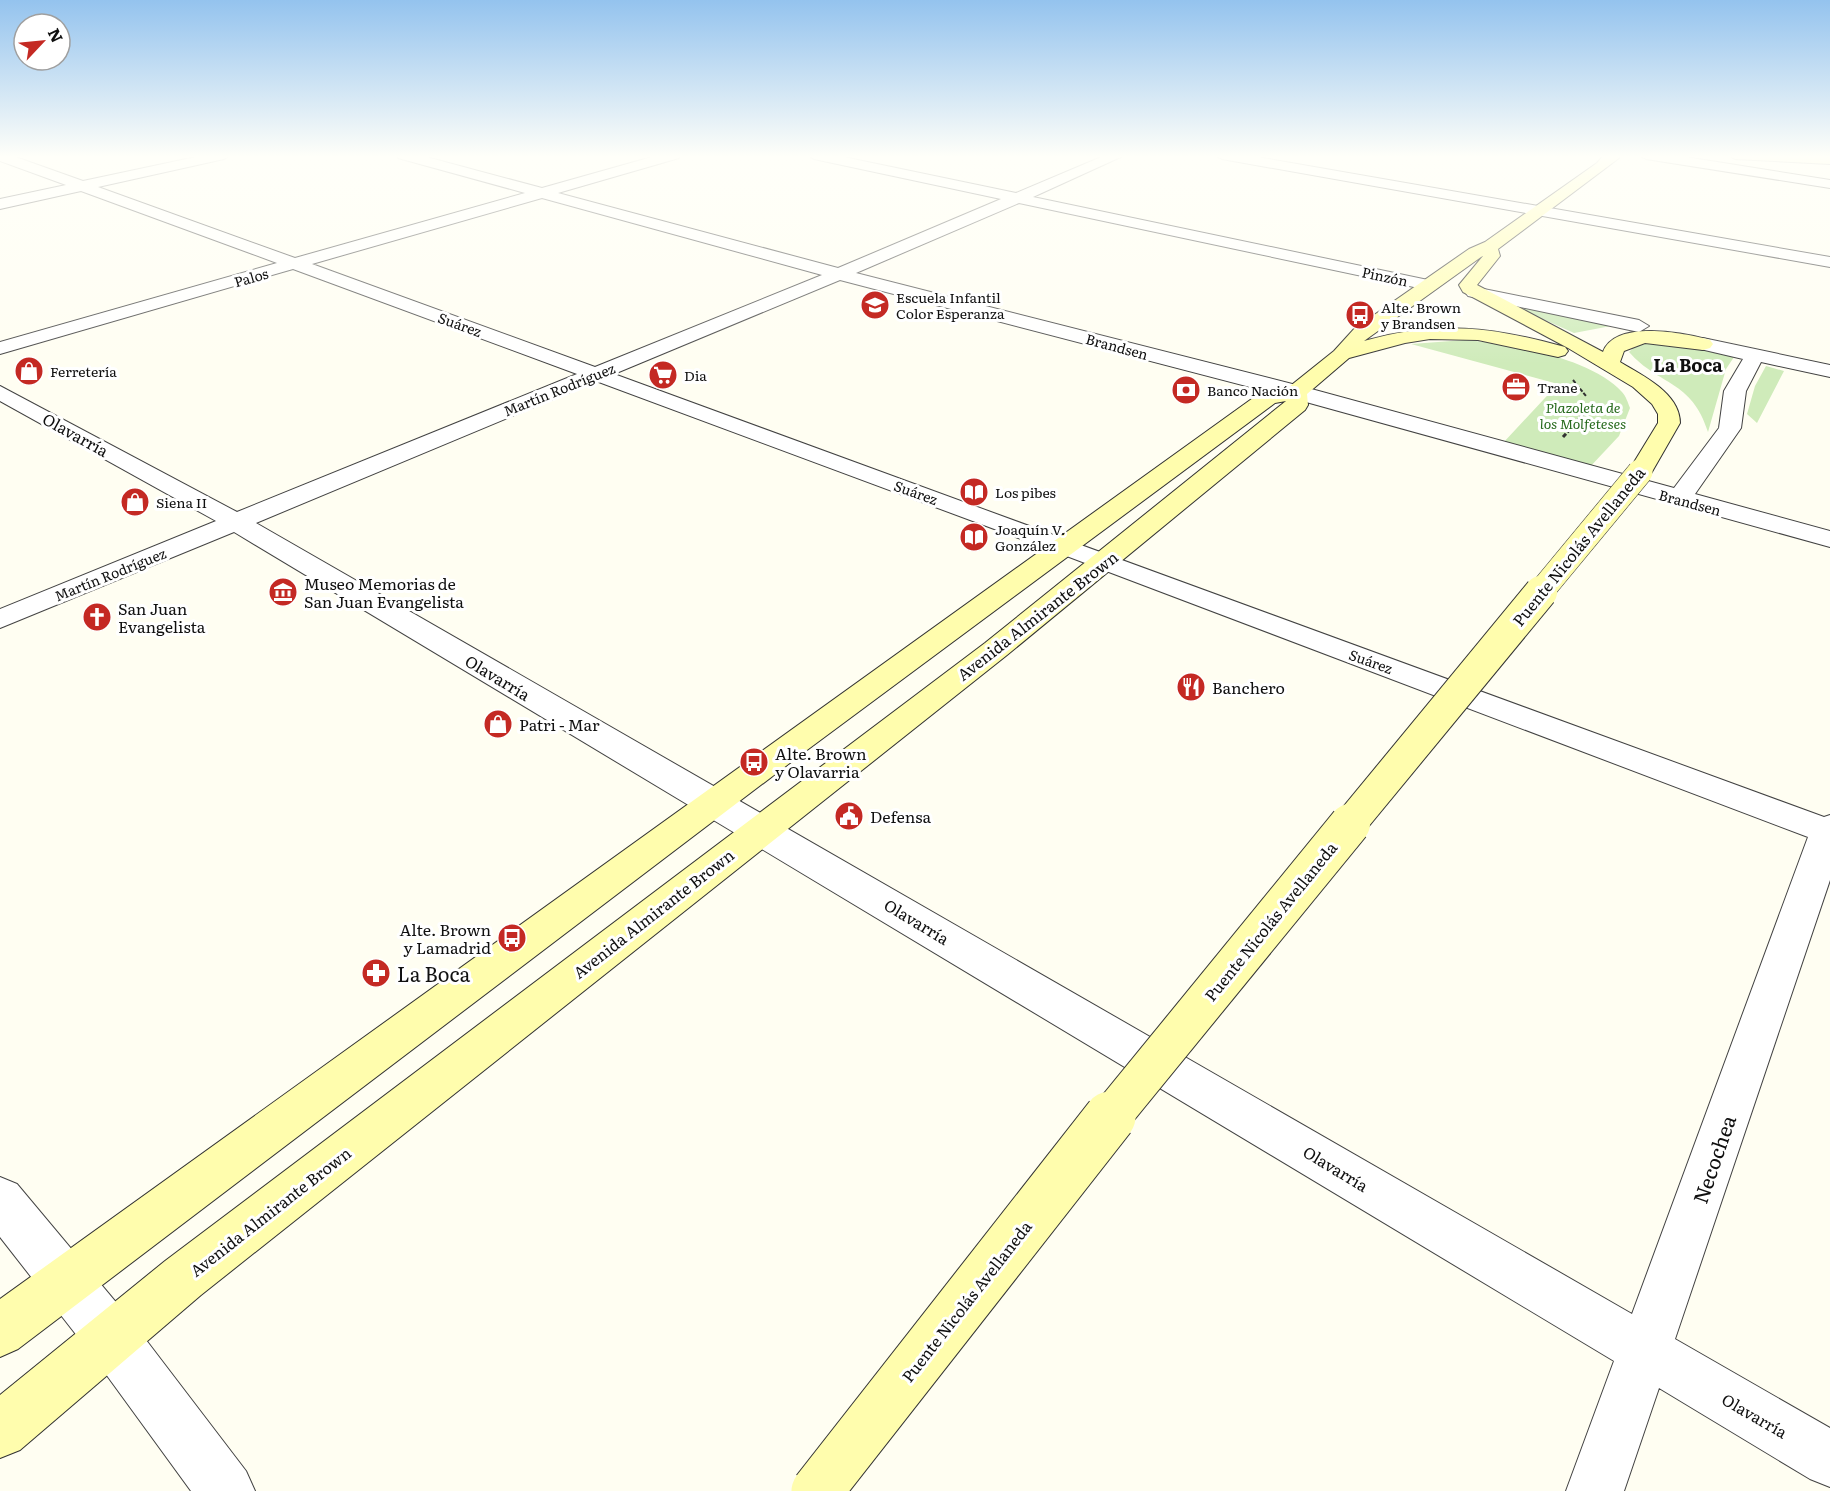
<svg xmlns="http://www.w3.org/2000/svg" width="1830" height="1491" font-family="Literata,serif">
<style>
.green{fill:#cfebba}
.lines{fill:none;stroke-linecap:round;stroke-linejoin:round}
.minor-casing{stroke:#434343;stroke-width:2}
.secondary-casing{stroke:#323232;stroke-width:2}
.path-far1{stroke:#323232;stroke-width:2;stroke-dasharray:4 1.5;stroke-linecap:butt}
.path{stroke:#323232;stroke-width:3;stroke-dasharray:4.5 2;stroke-linecap:butt}
.minor{fill:#fff;fill-rule:evenodd}
.secondary{fill:#fffdad;fill-rule:evenodd}
.secondary-bridge-far3-casing{stroke:#323232;stroke-width:26;stroke-linecap:butt}
.secondary-bridge-far2-casing{stroke:#323232;stroke-width:34;stroke-linecap:butt}
.secondary-bridge-far1-casing{stroke:#323232;stroke-width:42;stroke-linecap:butt}
.secondary-bridge-casing{stroke:#323232;stroke-width:53;stroke-linecap:butt}
.secondary-bridge-far3{stroke:#fffdad;stroke-width:25}
.secondary-bridge-far2{stroke:#fffdad;stroke-width:32}
.secondary-bridge-far1{stroke:#fffdad;stroke-width:40}
.secondary-bridge{stroke:#fffdad;stroke-width:51}
.labels{text-anchor:middle;dominant-baseline:central;stroke-width:6;stroke-linejoin:round;paint-order:stroke}
.far-street-label{font-size:14px;fill:#101010;stroke:#fff}
.far-poi-label{font-size:14px;fill:#101010;stroke:#fff;text-anchor:start}
.far-park-label{font-size:14px;font-style:italic;fill:#276a1d;stroke:#fff}
.street-label{font-size:16px;fill:#101010;stroke:#fff}
.poi-label{font-size:16px;fill:#101010;stroke:#fff;text-anchor:start}
.far-district-label{font-size:18px;font-weight:bold;fill:#101010;stroke:#fff}
.near-poi-label{font-size:20px;fill:#101010;stroke:#fff;text-anchor:start}
.near-street-label{font-size:20px;fill:#101010;stroke:#fff}
</style>
<rect width="100%" height="100%" fill="#fffef2"/>
<path class="green" d="M 1505,302 L 1611,326 L 1574,333 Z
M 1465,340 C 1508,343 1592,358 1622,392 C 1626,396 1628,403 1630,408 L 1619,436 L 1589,468 L 1503,443 L 1558,384 L 1411,344 Z
M 1652,342 L 1670,343 L 1734,357 L 1726,369 L 1708,432 C 1692,380 1659,386 1629,352 L 1635,346 Z
M 1766,366 L 1784,371 L 1757,423 L 1747,414 L 1755,386 Z"/>
<g class="lines">
<g class="minor-casing">
<path id="minor" d="M 0,155 L 10,155 L 83,181 L 205,155 L 231,155 L 224,159 L 98,187 L 295,258 L 525,193 L 398,158 L 396,155 L 419,155 L 542,188 L 659,155 L 681,155 L 679,158 L 558,193 L 838,268 L 1001,199 L 814,159 L 807,155 L 834,155 L 1016,193 L 1106,155 L 1125,155 L 1033,197 L 1428,280 L 1437,285 L 1428,290 L 1019,203 L 856,273 L 1304,387 L 1674,488 L 1719,428 L 1724,391 L 1743,359 L 1696,348 L 1693,344 L 1696,340 L 1703,338 L 1830,365 L 1830,377 L 1761,362 L 1746,391 L 1741,428 L 1695,494 L 1830,531 L 1830,547 L 1288,397 L 840,280 L 614,374 L 1824,817 L 1830,815 L 1830,880 L 1675,1339 L 1830,1428 L 1830,1487 L 1810,1479 L 1659,1388 L 1624,1491 L 1566,1491 L 1614,1361 L 234,532 L 0,628 L 0,609 L 216,521 L 0,401 L 0,386 L 237,512 L 577,374 L 293,269 L 0,354 L 0,342 L 277,263 L 81,191 L 0,209 L 0,199 L 66,185 L 0,161 ZM 542,198 L 822,275 L 595,367 L 312,264 ZM 596,381 L 1056,552 L 1808,837 L 1632,1314 L 256,523 Z
M 1215,155 L 1246,155 L 1830,257 L 1830,267 L 1222,159 Z
M 1639,155 L 1673,155 L 1830,180 L 1830,188 L 1646,159 Z
M 1474,287 L 1639,320 L 1649,326 L 1639,332 L 1468,296 L 1465,292 Z
M 0,1177 L 17,1184 L 130,1319 L 246,1471 L 255,1491 L 191,1491 L 92,1355 L 0,1237 Z"/>
</g>
<g class="secondary-casing">
<path id="secondary" d="M 1604,155 L 1618,155 L 1619,158 L 1498,249 L 1500,256 L 1477,285 L 1603,352 C 1615,319 1685,333 1710,340 L 1713,344 L 1710,348 L 1703,350 L 1645,343 L 1624,351 L 1620,362 C 1643,376 1680,393 1680,423 L 1649,477 L 1640,479 L 1631,477 L 1628,472 L 1658,423 L 1658,414 L 1652,404 L 1633,387 L 1568,348 L 1463,292 L 1459,285 L 1483,256 L 1481,257 L 1364,341 C 1437,320 1494,327 1565,347 L 1568,351 L 1565,355 L 1558,357 L 1478,340 L 1430,339 L 1405,343 L 1349,358 L 1307,394 L 1308,405 L 1305,410 L 1007,655 L 201,1295 L 20,1450 L 0,1458 L 0,1395 L 165,1261 L 985,643 L 1286,401 L 1275,403 L 803,753 L 18,1349 L 0,1357 L 0,1299 L 1260,393 L 1289,387 L 1334,351 L 1354,329 L 1469,249 L 1485,242 L 1597,163 Z
M 1728,155 L 1830,156 L 1830,164 L 1735,159 Z"/>
</g>
<path class="path-far1" d="M 1573,380 L 1586,396
M 1585,412 L 1589,408"/>
<path class="path" d="M 1563,437 L 1587,410"/>
<use href="#minor" class="minor"/>
<use href="#secondary" class="secondary"/>
<g class="secondary-bridge-far3-casing">
<path id="secondary-bridge-far3" d="M 1539,594 L 1640,472"/>
</g>
<g class="secondary-bridge-far2-casing">
<path id="secondary-bridge-far2" d="M 1349,825 L 1541,592"/>
</g>
<g class="secondary-bridge-far1-casing">
<path id="secondary-bridge-far1" d="M 1109,1119 L 1350,824"/>
</g>
<g class="secondary-bridge-casing">
<path id="secondary-bridge" d="M 817,1491 L 1110,1117"/>
</g>
<use href="#secondary-bridge-far3" class="secondary-bridge-far3"/>
<use href="#secondary-bridge-far2" class="secondary-bridge-far2"/>
<use href="#secondary-bridge-far1" class="secondary-bridge-far1"/>
<use href="#secondary-bridge" class="secondary-bridge"/>
</g>
<linearGradient id="sky" x2="0" y2="1"><stop stop-color="#94c3ee"/><stop offset="0.43" stop-color="#fffff9"/><stop offset="1" stop-color="#fffff9" stop-opacity="0"/></linearGradient>
<rect width="1830" height="364" fill="url(#sky)"/>
<defs>
<g id="school-disc" transform="scale(1.5)"><circle r="9.5" fill="#c42923" stroke="#fff"/><path d="M0-5L7-2L0 1L-7-2ZM-4 1L0 2.5L4 1V4Q0 6-4 4Z" fill="#fff"/></g>
<g id="bus-disc" transform="scale(1.5)"><circle r="9.5" fill="#c42923" stroke="#fff"/><path d="M-5-6H5V4H4V6H2V4H-2V6H-4V4H-5ZM-3.5-4V0h7V-4ZM-3.5 1.2v1.5H-2V1.2ZM2 1.2v1.5H3.5V1.2Z" fill="#fff"/></g>
<g id="shop-disc" transform="scale(1.5)"><circle r="9.5" fill="#c42923" stroke="#fff"/><path d="M-5-2.5h2.3a2.7 3.5 0 0 1 5.4 0H5L5.5 6h-11ZM-1.5-2.5h3a1.5 2.3 0 0 0-3 0Z" fill="#fff"/></g>
<g id="supermarket-disc" transform="scale(1.5)"><circle r="9.5" fill="#c42923" stroke="#fff"/><path d="M-6-5.5h2.5l.6 2H6L4.5 2H-2.5L-4.4-4H-6ZM-1.5 3.2a1.3 1.3 0 1 0 .1 0ZM3 3.2a1.3 1.3 0 1 0 .1 0Z" fill="#fff"/></g>
<g id="office-disc" transform="scale(1.5)"><circle r="9.5" fill="#c42923" stroke="#fff"/><path d="M-6-3h4V-5.5h4V-3h4V5H-6ZM-1-4.5V-3h2v-1.5ZM-6 0V1H6V0Z" fill="#fff"/></g>
<g id="bank-disc" transform="scale(1.5)"><circle r="9.5" fill="#c42923" stroke="#fff"/><path d="M-6-4H6V4H-6ZM0-2.3a2.3 2.3 0 1 0 0 4.6a2.3 2.3 0 1 0 0-4.6Z" fill="#fff"/></g>
<g id="library-disc" transform="scale(1.5)"><circle r="9.5" fill="#c42923" stroke="#fff"/><path d="M-6-4Q-3-5.5-.7-3.5V5Q-3 3-6 4ZM6-4Q3-5.5 .7-3.5V5Q3 3 6 4Z" fill="#fff"/></g>
<g id="museum-disc" transform="scale(1.5)"><circle r="9.5" fill="#c42923" stroke="#fff"/><path d="M0-6L6-3V-2H-6V-3ZM-5-1h2V3h-2ZM-1-1h2V3h-2ZM3-1h2V3H3ZM-6 4H6V6H-6Z" fill="#fff"/></g>
<g id="church-disc" transform="scale(1.5)"><circle r="9.5" fill="#c42923" stroke="#fff"/><path d="M-1.2-6h2.4v3.5h3.3v2.4h-3.3V6h-2.4V-.1h-3.3v-2.4h3.3Z" fill="#fff"/></g>
<g id="restaurant-disc" transform="scale(1.5)"><circle r="9.5" fill="#c42923" stroke="#fff"/><path d="M-5-6h1v4h1v-4h1v4h1v-4h1v5L-1.5 .5V6h-2V.5L-5-1ZM5-6V6H3V1.5H1.5Q1.5-4 5-6Z" fill="#fff"/></g>
<g id="civic-disc" transform="scale(1.5)"><circle r="9.5" fill="#c42923" stroke="#fff"/><path d="M-.6-6.5H3V-4.5H.6V-3L4-1V1h2V6H-6V1h2V-1L-.6-3ZM-1.2 2.5V6h2.4V2.5Z" fill="#fff"/></g>
<g id="pharmacy-disc" transform="scale(1.5)"><circle r="9.5" fill="#c42923" stroke="#fff"/><path d="M-2-6h4v4h4v4h-4v4h-4v-4h-4v-4h4Z" fill="#fff"/></g>
</defs>
<g fill-rule="evenodd">
<use href="#school-disc" x="875" y="305"/>
<use href="#bus-disc" x="1360" y="315"/>
<use href="#shop-disc" x="29" y="371"/>
<use href="#supermarket-disc" x="663" y="375"/>
<use href="#office-disc" x="1516" y="387"/>
<use href="#bank-disc" x="1186" y="390"/>
<use href="#library-disc" x="974" y="492"/>
<use href="#shop-disc" x="135" y="502"/>
<use href="#library-disc" x="974" y="537"/>
<use href="#museum-disc" x="283" y="592"/>
<use href="#church-disc" x="97" y="617"/>
<use href="#restaurant-disc" x="1191" y="687"/>
<use href="#shop-disc" x="498" y="724"/>
<use href="#bus-disc" x="754" y="762"/>
<use href="#civic-disc" x="849" y="816"/>
<use href="#bus-disc" x="512" y="938"/>
<use href="#pharmacy-disc" x="376" y="973"/>
</g>
<g class="labels">
<g class="far-street-label">
<text transform="translate(1385 276) rotate(12)">Pinzón</text>
<text transform="translate(251 277) rotate(-16)">Palos</text>
<text transform="translate(460 324) rotate(20)">Suárez</text>
<text transform="translate(1117 346) rotate(15)">Brandsen</text>
<text transform="translate(559 389) rotate(-22)">Martín Rodríguez</text>
<text transform="translate(916 492) rotate(20)">Suárez</text>
<text transform="translate(1690 502) rotate(15)">Brandsen</text>
<text transform="translate(110 574) rotate(-22)">Martín Rodríguez</text>
<text transform="translate(1371 661) rotate(20)">Suárez</text>
</g>
<g class="far-poi-label">
<text x="896" y="297">Escuela Infantil<tspan x="896" dy="16">Color Esperanza</tspan></text>
<text x="1381" y="307">Alte. Brown<tspan x="1381" dy="16">y Brandsen</tspan></text>
<text x="50" y="371">Ferretería</text>
<text x="684" y="375">Dia</text>
<text x="1537" y="387">Trane</text>
<text x="1207" y="390">Banco Nación</text>
<text x="995" y="492">Los pibes</text>
<text x="156" y="502">Siena II</text>
<text x="995" y="529">Joaquín V.<tspan x="995" dy="16">González</tspan></text>
</g>
<g class="far-park-label">
<text x="1583" y="407">Plazoleta de<tspan x="1583" dy="16">los Molfeteses</tspan></text>
</g>
<g class="street-label">
<text transform="translate(76 434) rotate(29)">Olavarría</text>
<text transform="translate(1578 546) rotate(-51)">Puente Nicolás Avellaneda</text>
<text transform="translate(1037 615) rotate(-38)">Avenida Almirante Brown</text>
<text transform="translate(498 677) rotate(31)">Olavarría</text>
<text transform="translate(653 913) rotate(-38)">Avenida Almirante Brown</text>
<text transform="translate(917 921) rotate(31)">Olavarría</text>
<text transform="translate(1270 921) rotate(-51)">Puente Nicolás Avellaneda</text>
<text transform="translate(1336 1168) rotate(31)">Olavarría</text>
<text transform="translate(270 1211) rotate(-38)">Avenida Almirante Brown</text>
<text transform="translate(966 1301) rotate(-52)">Puente Nicolás Avellaneda</text>
<text transform="translate(1755 1415) rotate(30)">Olavarría</text>
</g>
<g class="poi-label">
<text x="304" y="583">Museo Memorias de<tspan x="304" dy="18">San Juan Evangelista</tspan></text>
<text x="118" y="608">San Juan<tspan x="118" dy="18">Evangelista</tspan></text>
<text x="1212" y="687">Banchero</text>
<text x="519" y="724">Patri - Mar</text>
<text x="775" y="753">Alte. Brown<tspan x="775" dy="18">y Olavarria</tspan></text>
<text x="870" y="816">Defensa</text>
<text x="491" y="929" text-anchor="end">Alte. Brown<tspan x="491" dy="18">y Lamadrid</tspan></text>
</g>
<g class="far-district-label">
<text x="1688" y="364">La Boca</text>
</g>
<g class="near-poi-label">
<text x="397" y="973">La Boca</text>
</g>
<g class="near-street-label">
<text transform="translate(1713 1159) rotate(-71)">Necochea</text>
</g>
</g>
<g transform="translate(42 42) rotate(64)"><circle r="28" fill="#ffffff" stroke="#9f9f9f" stroke-width="1.5"/>
<path d="M0-4.5L10 22L0 15L-10 22Z" fill="#c42923"/>
<text y="-9" font-size="16" font-weight="bold" text-anchor="middle" fill="#101010">N</text>
</g>
</svg>
